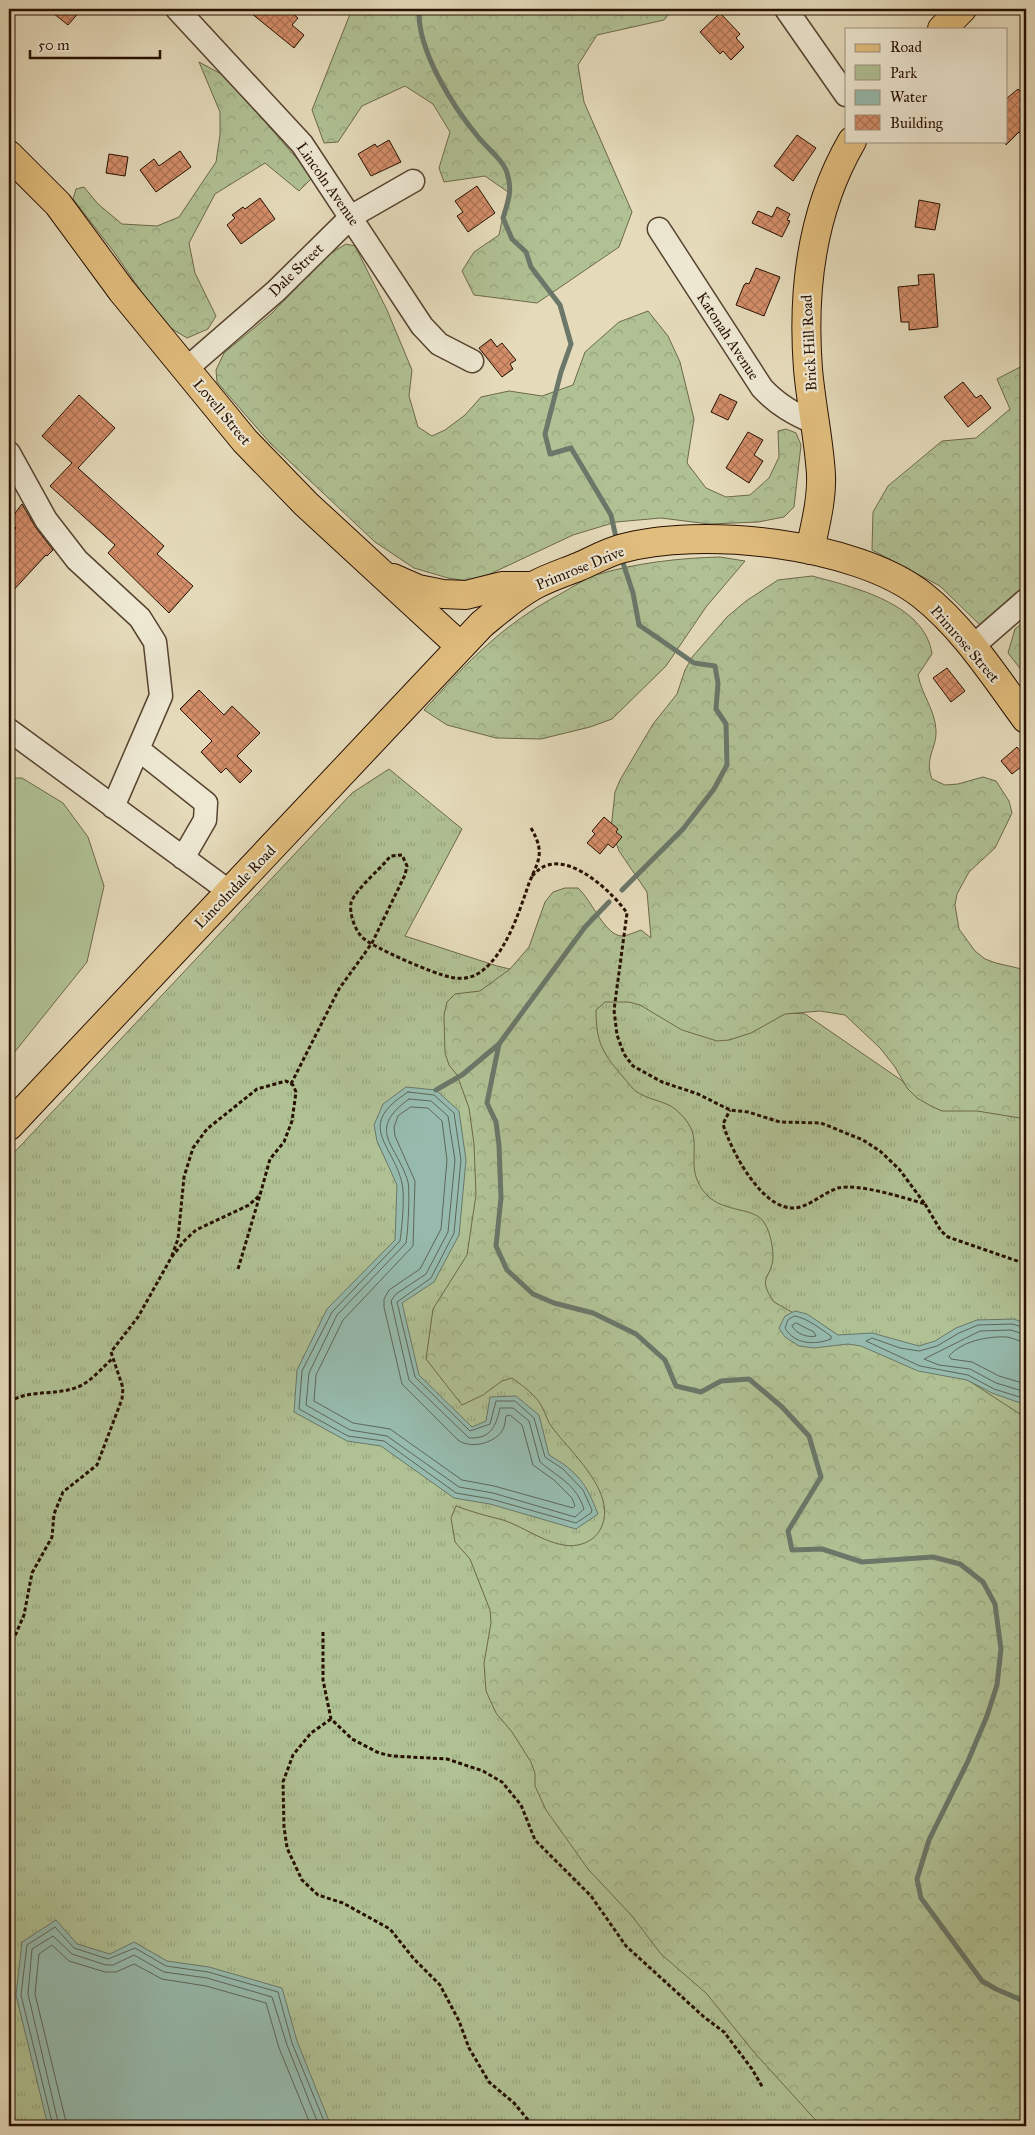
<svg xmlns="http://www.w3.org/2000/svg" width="1035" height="2135" font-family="'IM FELL Great Primer',serif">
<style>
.grass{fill:url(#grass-tufts);stroke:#6c684a}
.forest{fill:url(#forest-crowns);stroke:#6c684a}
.green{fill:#b0c194;stroke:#6c684a}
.water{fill:#96bbae;stroke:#6a7769}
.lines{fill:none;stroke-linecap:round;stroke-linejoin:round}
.shore{stroke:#5e6658;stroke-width:1}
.stream{stroke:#6a7769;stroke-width:5}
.building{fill:url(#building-cross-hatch);stroke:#271001}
.minor-casing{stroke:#564330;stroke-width:25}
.major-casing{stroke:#271001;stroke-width:30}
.path{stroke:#271001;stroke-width:3;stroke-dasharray:4 2.5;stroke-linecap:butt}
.minor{stroke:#eee8d3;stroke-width:22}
.major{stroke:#e2be7e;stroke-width:28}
.labels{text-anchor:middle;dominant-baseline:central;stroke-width:4.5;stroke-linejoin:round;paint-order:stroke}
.street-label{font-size:15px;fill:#271001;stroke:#eee8d3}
</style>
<defs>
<pattern id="grass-tufts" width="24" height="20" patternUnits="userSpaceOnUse" patternTransform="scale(1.25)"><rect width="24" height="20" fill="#b0c194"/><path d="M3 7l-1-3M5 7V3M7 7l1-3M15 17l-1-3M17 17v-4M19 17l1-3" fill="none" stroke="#97a57e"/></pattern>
<pattern id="forest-crowns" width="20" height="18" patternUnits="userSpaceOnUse" patternTransform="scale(1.25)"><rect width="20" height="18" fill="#b0c194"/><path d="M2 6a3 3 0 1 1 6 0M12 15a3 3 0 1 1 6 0" fill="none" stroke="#97a57e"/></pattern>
<pattern id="building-cross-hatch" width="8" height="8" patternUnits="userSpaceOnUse" patternTransform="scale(1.25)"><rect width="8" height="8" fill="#d48e6a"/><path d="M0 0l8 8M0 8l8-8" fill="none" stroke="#ac7355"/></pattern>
</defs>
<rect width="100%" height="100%" fill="#e5dbbb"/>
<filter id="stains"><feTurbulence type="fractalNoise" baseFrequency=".004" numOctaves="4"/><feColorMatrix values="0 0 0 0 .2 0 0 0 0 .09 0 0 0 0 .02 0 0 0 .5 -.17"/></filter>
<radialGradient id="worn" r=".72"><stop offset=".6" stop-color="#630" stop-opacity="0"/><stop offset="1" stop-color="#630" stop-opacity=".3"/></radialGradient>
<path class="grass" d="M 389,769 L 462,829 L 405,936 L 497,966 L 673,1007 L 805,1014 L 936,1104 L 1026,1110 L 1026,2126 L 9,2126 L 9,1158 L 352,793 Z"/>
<path class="forest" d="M 352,9 L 673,9 L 664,20 L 597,35 L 578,65 L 584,102 L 632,212 L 619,247 L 537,303 L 474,295 L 462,271 L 474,252 L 499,235 L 508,192 L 485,176 L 444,182 L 439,168 L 450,132 L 433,104 L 405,86 L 362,106 L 338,142 L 324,143 L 312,110 Z
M 199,62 L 225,76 L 313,177 L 299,191 L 265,163 L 215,194 L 189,243 L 195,273 L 216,316 L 208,329 L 187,338 L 164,324 L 114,252 L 73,199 L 76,189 L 84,187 L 98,204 L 122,224 L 157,226 L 179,217 L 216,162 L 220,135 L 220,112 Z
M 346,244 L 355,246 L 387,310 L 412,370 L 409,396 L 418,427 L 432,436 L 445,430 L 465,415 L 481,397 L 509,391 L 542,396 L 573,385 L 585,352 L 619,322 L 648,311 L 668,336 L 680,362 L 694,419 L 687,463 L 706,488 L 726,497 L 750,495 L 769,478 L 779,457 L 778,431 L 786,429 L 796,433 L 801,445 L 794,507 L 784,517 L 758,522 L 709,524 L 661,518 L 616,522 L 573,535 L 490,574 L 468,581 L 448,578 L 414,568 L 375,542 L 270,443 L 217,382 L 216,370 L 224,353 L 271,314 L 328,255 Z
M 1026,364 L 1026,584 L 980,625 L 940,586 L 872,550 L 873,512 L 888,486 L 942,441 L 976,438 L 1010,409 L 997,379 Z
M 720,557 L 745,561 L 706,607 L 666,666 L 612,719 L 590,727 L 541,739 L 496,738 L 447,725 L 424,710 C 468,661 503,624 562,593 C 573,587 584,579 596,575 C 635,563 679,558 720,557 Z
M 812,576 C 854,587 925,604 932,654 L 918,675 C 922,695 935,710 936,730 C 937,749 924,757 932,779 L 945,785 L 958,784 L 983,777 L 996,781 L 1009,801 L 1012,813 L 995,848 L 969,872 L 957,894 L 955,905 L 959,929 L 975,951 L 985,959 L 996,963 L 1026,970 L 1026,1119 L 977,1111 L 942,1111 L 931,1106 L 917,1098 L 907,1088 L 895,1067 L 880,1048 L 845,1015 L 820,1011 L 785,1014 L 751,1033 L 729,1040 L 717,1041 L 682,1030 L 640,1005 L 629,1002 L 605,1002 L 596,1010 C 596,1043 603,1054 624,1078 C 628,1082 632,1089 637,1092 C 659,1105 670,1098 688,1123 C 703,1145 683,1169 706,1194 C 724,1214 756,1206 765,1224 C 770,1232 773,1247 773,1257 C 772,1279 756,1276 774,1302 L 848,1344 L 862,1341 L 960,1375 L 1026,1418 L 1026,2126 L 821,2126 L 753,2051 L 706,1993 L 661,1954 L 632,1916 L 588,1869 L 546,1810 L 535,1786 L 535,1773 L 531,1762 L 512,1732 L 496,1713 L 486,1691 L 484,1663 L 491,1623 L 490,1610 L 470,1559 L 455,1542 L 451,1518 L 456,1506 C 472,1512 487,1516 503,1520 C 525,1527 554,1550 578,1545 C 588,1543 597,1537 601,1528 C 618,1493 571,1453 552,1427 C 547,1421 546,1414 542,1407 C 537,1396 522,1385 512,1378 L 502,1381 L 483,1395 L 462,1405 L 426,1359 L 433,1309 L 467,1255 L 476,1195 L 474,1144 L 469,1108 L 457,1075 L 449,1065 L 445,1053 L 444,1015 L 447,1002 L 455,994 L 480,991 L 510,969 L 529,947 L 545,902 L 553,892 L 565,888 L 578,888 C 591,899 605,936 622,936 C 627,936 635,932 641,930 L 651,938 L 647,892 L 619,851 L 611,829 L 615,792 L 620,780 L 653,724 L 677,694 L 685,670 L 693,656 L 727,617 L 746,601 L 778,580 Z
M 1026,620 L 1026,676 L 1008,653 L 1015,629 Z"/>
<path class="green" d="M 9,778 L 22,778 L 63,803 L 88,837 L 104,886 L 87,962 L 9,1059 Z"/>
<path class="water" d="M 406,1087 L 436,1090 L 459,1111 L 466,1160 L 459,1235 L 434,1282 L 402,1303 L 419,1375 L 472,1427 L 486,1421 L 490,1397 L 516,1396 L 539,1415 L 549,1455 C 578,1472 586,1483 598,1514 L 576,1529 L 490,1504 L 454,1498 L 381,1446 L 347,1441 L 294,1412 L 297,1370 L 327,1309 L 395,1240 L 397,1185 L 377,1141 L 374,1125 L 383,1104 Z
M 795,1311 L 807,1314 L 838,1335 L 872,1333 L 919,1346 L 935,1341 L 956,1328 L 977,1320 L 1014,1319 L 1026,1324 L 1026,1405 L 992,1393 L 967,1380 L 918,1371 L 861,1346 L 848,1344 L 814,1348 L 799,1346 L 785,1337 L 779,1328 L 785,1316 Z
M 56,1920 L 77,1944 L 110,1954 L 134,1942 L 167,1961 L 209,1967 L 282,1988 L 297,2041 L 331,2126 L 48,2126 L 16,1995 L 22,1942 Z"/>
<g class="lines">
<path class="shore" d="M 408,1092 L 434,1095 L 454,1113 L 461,1160 L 454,1233 L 431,1278 L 397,1302 L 415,1377 L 470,1431 L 490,1424 L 496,1401 L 515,1401 L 534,1418 L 545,1457 L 563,1469 L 583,1490 L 592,1510 L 591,1513 L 576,1523 L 491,1499 L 456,1493 L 384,1441 L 348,1436 L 299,1409 L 302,1371 L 332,1312 L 400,1241 C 402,1227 405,1197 402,1183 C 392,1142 355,1126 408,1092 Z
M 409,1099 L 431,1101 L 448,1116 L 455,1160 L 448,1232 L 426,1274 L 396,1294 L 391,1301 L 409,1380 L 469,1438 C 492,1439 496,1425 500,1408 L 513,1408 L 529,1421 L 540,1462 C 559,1478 576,1484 584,1509 L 575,1517 L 493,1493 L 459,1487 L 387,1436 L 350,1430 L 306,1405 L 309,1373 L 337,1315 L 406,1243 C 408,1232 410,1192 408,1182 C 397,1144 365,1131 409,1099 Z
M 411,1107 L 428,1108 L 442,1121 L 447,1160 L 441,1229 L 420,1269 L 389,1290 L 384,1299 L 384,1307 L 402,1384 L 458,1440 C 470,1449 493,1444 502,1431 C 505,1427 505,1421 506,1416 L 510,1415 L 522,1425 L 533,1465 L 554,1480 L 572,1498 L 575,1506 L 573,1508 L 494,1486 L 462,1480 L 390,1429 L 353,1423 L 314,1401 L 316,1375 L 343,1320 L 413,1246 L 415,1181 L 395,1136 L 394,1127 L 398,1116 Z
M 795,1316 C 809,1319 819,1328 831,1336 L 831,1339 C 815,1345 795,1345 785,1328 L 788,1320 Z
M 796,1323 L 814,1332 L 816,1336 C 808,1338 796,1334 792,1326 Z
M 1026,1328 L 1012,1324 L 978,1325 L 959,1333 L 937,1346 L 919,1351 L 900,1348 L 872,1338 L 866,1341 L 920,1366 L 968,1375 L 994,1389 L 1026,1399
M 1026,1335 L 1011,1330 L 980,1331 L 924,1359 L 939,1365 L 970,1369 L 996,1383 L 1026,1392
M 1026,1342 C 1019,1342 1014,1338 1007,1337 C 988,1336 962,1341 949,1356 L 951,1359 L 972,1362 L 999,1376 L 1026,1384
M 53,2126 L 21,1995 L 27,1945 L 55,1927 L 74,1948 L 108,1959 L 135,1948 L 166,1966 L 208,1972 L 278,1992 L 292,2043 L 326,2126
M 59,2126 L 28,1994 L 32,1949 L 53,1936 L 72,1954 L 106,1965 L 113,1965 L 134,1955 L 164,1972 L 207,1978 L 272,1997 L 287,2045 L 319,2126
M 67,2126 L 35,1994 L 39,1954 L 52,1945 L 69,1961 L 105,1972 L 116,1972 L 134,1964 L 162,1979 L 206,1986 L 266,2003 L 279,2048 L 311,2126"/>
<path class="stream" d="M 419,9 C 417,50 453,107 479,138 C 487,148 502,159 506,170 C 513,189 509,199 503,218 L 512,239 L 526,252 L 531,267 L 560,305 L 571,344 L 561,372 L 545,434 L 550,454 L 571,448 L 611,515 L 617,542
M 621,557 L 633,593 L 639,625 L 694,663 L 715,666 L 718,683 L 716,709 L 726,724 L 727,765 L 714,789 L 683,829 L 622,890
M 499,1044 L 487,1103 L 496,1122 L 499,1145 L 501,1198 L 496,1246 L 507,1270 L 533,1294 L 554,1303 L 593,1313 L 636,1334 L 665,1360 L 676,1386 L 701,1392 L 721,1381 L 749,1379 L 782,1407 L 809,1436 L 821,1477 L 788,1531 L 792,1550 L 822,1549 L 862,1562 L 933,1557 L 960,1564 L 983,1582 L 995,1604 L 1001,1649 L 997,1685 L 987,1716 L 968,1761 L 929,1840 L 917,1879 L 921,1898 L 982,1981 L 996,1989 L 1026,2002
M 436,1090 L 462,1075 L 499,1044 L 585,927 L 609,902"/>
</g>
<path class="building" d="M 48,9 L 82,9 L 68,25 Z
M 246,9 L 287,9 L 298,18 L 292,25 L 304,35 L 294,48 Z
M 720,13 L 740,34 L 736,38 L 744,47 L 731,60 L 723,51 L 720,54 L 700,32 Z
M 1018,89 L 1026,98 L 1026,140 L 1019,132 L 1006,145 L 1006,99 Z
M 797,135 L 816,148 L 793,181 L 774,166 Z
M 389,140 L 401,162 L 371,176 L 358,154 L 375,144 L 377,147 Z
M 180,151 L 191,167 L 156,192 L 140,170 L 154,159 L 159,166 Z
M 109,154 L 128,157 L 125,176 L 106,173 Z
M 477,186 L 495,213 L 468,232 L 457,216 L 463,212 L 455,201 Z
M 260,198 L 275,219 L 241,244 L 227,225 L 235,218 L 232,215 L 243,207 L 245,209 Z
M 919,200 L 940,204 L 935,230 L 915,227 Z
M 777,207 L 790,214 L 787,220 L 790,221 L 782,237 L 752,223 L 758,211 L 772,217 Z
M 756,268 L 780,277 L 764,316 L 736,305 L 744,285 L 746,283 L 749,284 Z
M 934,274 L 938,327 L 909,330 L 909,322 L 901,322 L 898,287 L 919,285 L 918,275 Z
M 491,339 L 497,347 L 502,343 L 516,360 L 510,364 L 513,369 L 502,377 L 479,348 Z
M 963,382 L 976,398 L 981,395 L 991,408 L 968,427 L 944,397 Z
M 720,394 L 737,402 L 728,420 L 711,412 Z
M 79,395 L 115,428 L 78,468 L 164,546 L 157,554 L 193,586 L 169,613 L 108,553 L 115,545 L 50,486 L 72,463 L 42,436 Z
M 748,432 L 763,440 L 754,455 L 763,461 L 749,483 L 726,468 Z
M 22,504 L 36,528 L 53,550 L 47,556 L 46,555 L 9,595 L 9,537 L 16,528 L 9,521 Z
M 947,668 L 965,691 L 951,702 L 933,678 Z
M 199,690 L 224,715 L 232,706 L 260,733 L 237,756 L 252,771 L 240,783 L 226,768 L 221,773 L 201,752 L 212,741 L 180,709 Z
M 1017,747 L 1026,758 L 1026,763 L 1012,774 L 1001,761 Z
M 604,817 L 618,829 L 616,832 L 622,837 L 613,848 L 608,844 L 600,854 L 587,843 L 595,834 L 592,831 Z"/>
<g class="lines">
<g class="minor-casing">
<path id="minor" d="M 177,9 L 302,144 L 422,326 L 439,344 L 472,361
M 786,9 L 846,95
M 659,229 L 762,388 C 778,405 794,414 815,423
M 186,369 L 276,291 L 352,216 L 413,181
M 9,453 L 46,520 L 77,560 L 140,618 L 155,642 L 161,696 L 113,807
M 972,647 L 1026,600
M 9,730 L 230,892
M 138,749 L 206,803 L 205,820 L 183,858"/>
</g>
<g class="major-casing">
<path id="major" d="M 942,29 L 962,9
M 9,155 L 58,204 L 122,291 L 245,441 L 306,504 L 460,646
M 810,550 C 815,526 822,500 821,475 C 819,440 811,404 808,369 C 802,291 812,210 852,141
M 393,578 L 418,589 L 443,594 L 466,595 L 502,586 L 533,586
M 9,1126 L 482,624 C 498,611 515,596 533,586 C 547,578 563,573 578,567 C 592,561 606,553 620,549 C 700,526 856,543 922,595 C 964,628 995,677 1026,719"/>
</g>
<path class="path" d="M 532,876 C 537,871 541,867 548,865 C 575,857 613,893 627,913 L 614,1010 L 617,1035 L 624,1054 L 633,1066 L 662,1082 L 698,1094 L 730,1110 L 748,1112 L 780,1122 L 821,1123 L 863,1140 L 880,1151 L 899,1169 L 925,1204 C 905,1198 858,1183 838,1188 C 825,1192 814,1203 800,1207 C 765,1217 731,1151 723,1124 L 730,1110
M 291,1084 L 339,989 L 372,943 L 405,875 L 407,866 L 402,855 L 391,856 L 388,859 C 379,870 355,890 351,903 C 349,913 355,931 363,938 C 374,948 434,974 450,977 C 461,980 473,978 482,971 C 505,953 517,918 526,892 C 535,863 548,857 531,828
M 925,1204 L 941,1231 L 948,1237 L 1026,1264
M 238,1269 L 260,1195
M 9,1402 C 31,1388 59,1397 82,1385 C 93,1379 103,1367 112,1359
M 323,1632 L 323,1680 L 331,1719 L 352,1739 L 379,1753 L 392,1756 L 447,1759 L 483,1771 L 502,1782 L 521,1805 L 535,1840 L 591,1896 L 626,1946 L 704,2017 L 724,2032 L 752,2069 L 763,2088
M 9,1667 L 11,1645 L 24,1615 L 32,1573 L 52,1537 L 54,1514 L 63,1492 L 97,1465 L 122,1399 L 123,1388 L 111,1352 L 138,1317 L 171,1258 L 185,1240 L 196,1230 L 249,1205 L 260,1195 L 270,1159 L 284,1142 L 292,1121 L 296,1092 L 293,1085 L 286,1081 L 257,1089 L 207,1129 L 193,1148 L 184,1177 L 178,1239 L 171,1258
M 331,1719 L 311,1733 L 293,1755 L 283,1782 L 284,1827 L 287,1848 L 302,1880 L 318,1895 L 343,1903 L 390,1929 L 414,1959 L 440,1985 L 459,2021 L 469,2048 L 489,2082 L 514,2103 L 533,2126"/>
<use href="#minor" class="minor"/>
<use href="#major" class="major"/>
</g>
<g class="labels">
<g class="street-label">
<text transform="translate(328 184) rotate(55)">Lincoln Avenue</text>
<text transform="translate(296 270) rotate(-44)">Dale Street</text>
<text transform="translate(728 336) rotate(57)">Katonah Avenue</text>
<text transform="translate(809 343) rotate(-93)">Brick Hill Road</text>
<text transform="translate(222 412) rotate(50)">Lovell Street</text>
<text transform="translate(580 568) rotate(-22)">Primrose Drive</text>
<text transform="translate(965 644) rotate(49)">Primrose Street</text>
<text transform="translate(235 887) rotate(-46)">Lincolndale Road</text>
</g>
</g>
<rect width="1035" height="2135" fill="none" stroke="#e5dbbb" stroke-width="30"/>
<rect x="10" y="10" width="1015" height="2115" fill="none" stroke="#271001" stroke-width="2.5"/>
<rect x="15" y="15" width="1005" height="2105" fill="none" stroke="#271001"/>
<rect x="845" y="28" width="162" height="115" fill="#eee8d3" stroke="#9e927f"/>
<rect x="855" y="44" width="25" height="8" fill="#e2be7e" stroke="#9e927f"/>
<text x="890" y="52" font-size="15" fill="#271001">Road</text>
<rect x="855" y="65" width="25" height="15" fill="#b0c194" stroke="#9e927f"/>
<text x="890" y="78" font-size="15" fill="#271001">Park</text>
<rect x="855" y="90" width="25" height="15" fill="#96bbae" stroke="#9e927f"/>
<text x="890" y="102" font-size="15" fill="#271001">Water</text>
<rect x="855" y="115" width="25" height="15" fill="url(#building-cross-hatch)" stroke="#9e927f"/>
<text x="890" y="128" font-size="15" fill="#271001">Building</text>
<path d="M30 50v8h130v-8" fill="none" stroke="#271001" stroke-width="2.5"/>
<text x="38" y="50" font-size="15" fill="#271001" stroke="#eee8d3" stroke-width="4" paint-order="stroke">50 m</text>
<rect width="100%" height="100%" filter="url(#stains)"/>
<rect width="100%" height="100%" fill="url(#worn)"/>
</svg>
